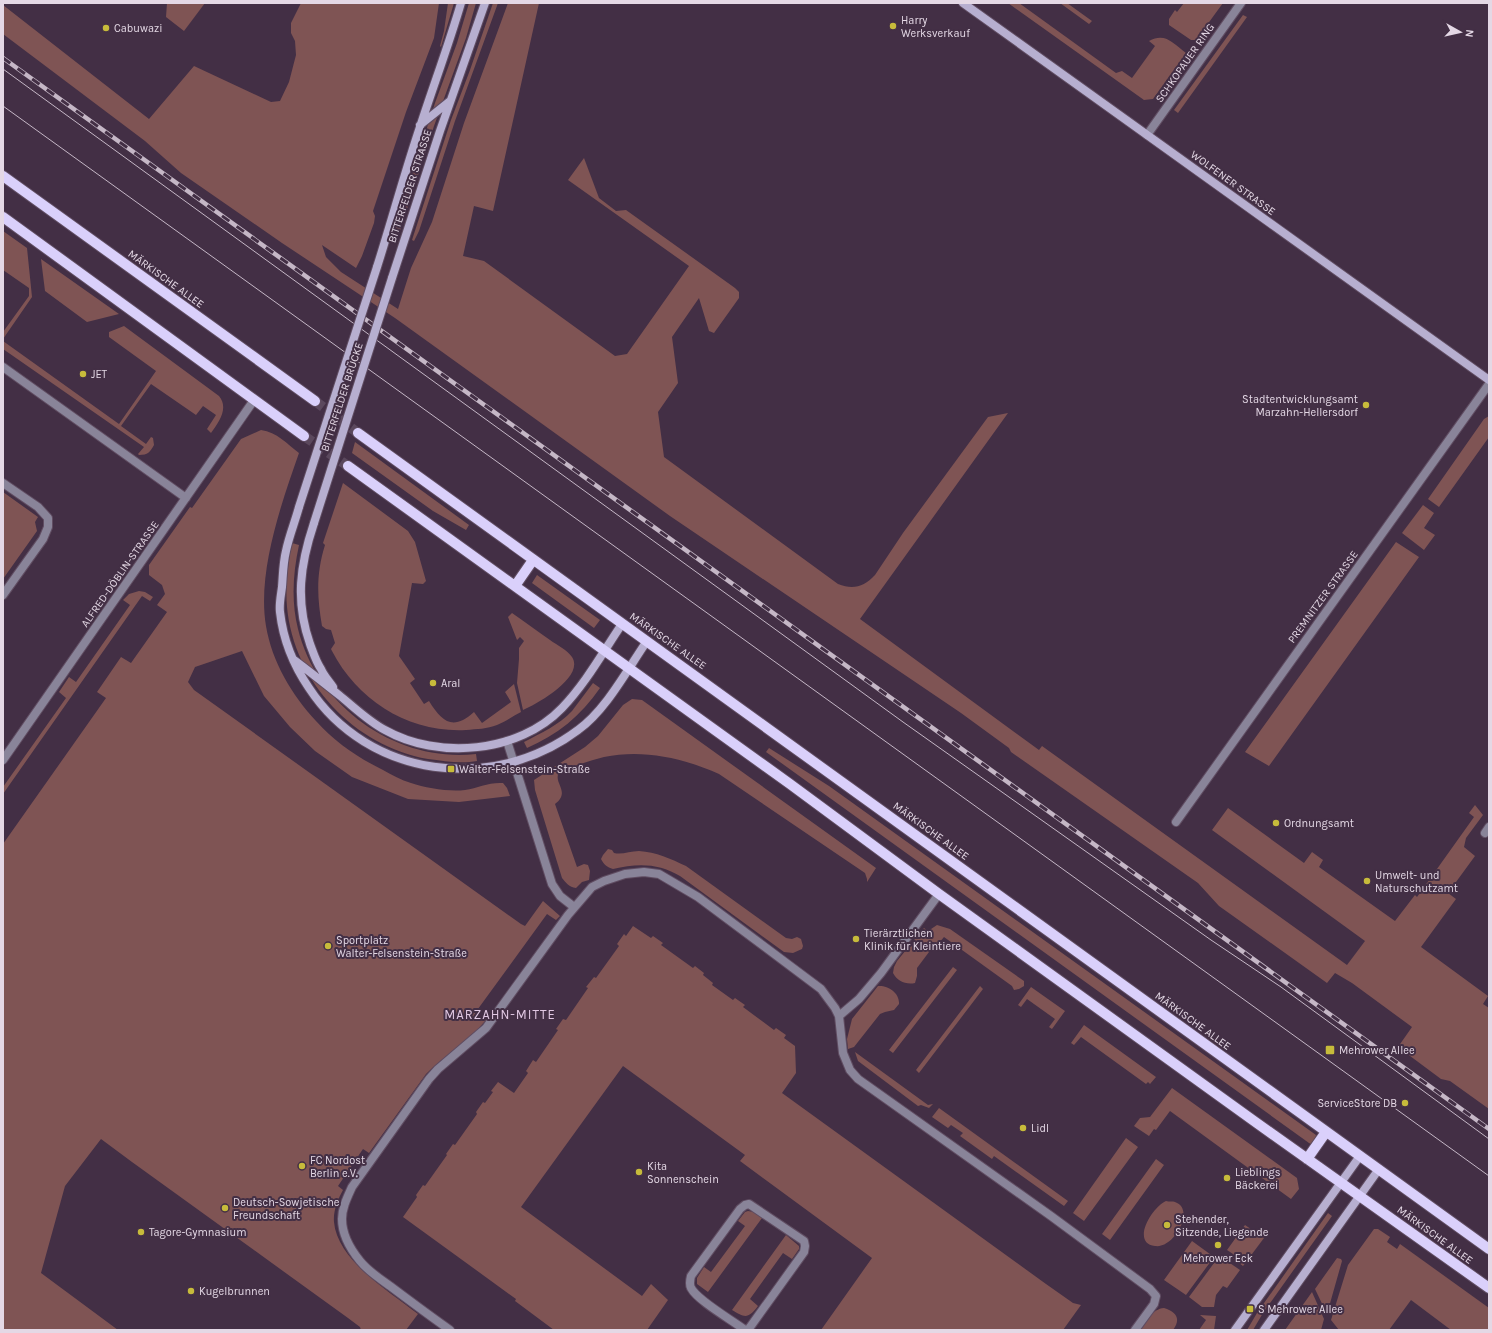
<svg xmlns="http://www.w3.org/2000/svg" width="1492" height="1333" font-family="Karla,sans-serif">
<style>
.green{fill:#7f5454}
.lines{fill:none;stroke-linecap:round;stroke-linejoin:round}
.primary-tunnel{stroke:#5b485d;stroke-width:10;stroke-dasharray:10 5;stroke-linecap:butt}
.street-casing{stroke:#604d62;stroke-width:10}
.secondary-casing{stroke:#604d62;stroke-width:10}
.primary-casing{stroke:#604d62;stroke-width:12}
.street{stroke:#898499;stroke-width:8}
.secondary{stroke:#b7afd0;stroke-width:8}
.primary{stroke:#dad0fb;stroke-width:10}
.tram{stroke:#c5b7c6;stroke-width:1}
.rail-casing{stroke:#c5b7c6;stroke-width:4.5}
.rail{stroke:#432f45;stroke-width:3;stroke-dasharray:9;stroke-linecap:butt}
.secondary-bridge-casing{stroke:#604d62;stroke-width:10;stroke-linecap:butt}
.secondary-bridge{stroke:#b7afd0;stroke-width:8}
.poi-dot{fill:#c7bb3b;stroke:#432f45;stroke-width:1.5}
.labels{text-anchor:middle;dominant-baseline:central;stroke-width:4;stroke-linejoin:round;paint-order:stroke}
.poi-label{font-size:11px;fill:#e4d8e5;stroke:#432f45;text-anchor:start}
.street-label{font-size:11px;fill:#e4d8e5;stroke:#432f45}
.quarter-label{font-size:13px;letter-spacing:1px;fill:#e1c8e3;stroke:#432f45}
</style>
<rect width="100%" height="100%" fill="#432f45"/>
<path class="green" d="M 167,3 L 205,3 L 184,31 L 166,17 Z
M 301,3 L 439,3 L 434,38 L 406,112 L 373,211 L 375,216 L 374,223 L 362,256 L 356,268 L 322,245 L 326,257 L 341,272 L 398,309 L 411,268 L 432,222 L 464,123 L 508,3 L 539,3 L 493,211 L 474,206 L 463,256 L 484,261 L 615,356 L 627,354 L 689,266 L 568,180 L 584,158 L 599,198 L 616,211 L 626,210 L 735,288 L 739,292 L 739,298 L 714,333 L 709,331 L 699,298 L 672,337 L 678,383 L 658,412 L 664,457 L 838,584 C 853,590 864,587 875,575 L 903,533 L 988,417 L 1008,413 L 860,619 L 1039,750 L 1042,746 L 1347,965 L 1365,941 L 1212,830 L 1228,808 L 1304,863 L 1312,852 L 1323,860 L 1319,867 L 1395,921 L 1415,895 L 1417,897 L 1474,817 L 1469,813 L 1475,805 L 1483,815 L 1466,838 L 1464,847 L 1475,856 L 1448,893 L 1456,899 L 1421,947 L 1488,996 L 1483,1004 L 1489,1008 L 1489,1109 L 1450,1081 L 1441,1079 L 1398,1047 L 1412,1027 L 1352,983 L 1335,973 L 1327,983 L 1219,906 L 1198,883 L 1011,752 L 1009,748 L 961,713 L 670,516 L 395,318 L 282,243 L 181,173 L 145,141 L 3,34 L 3,5 L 149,119 L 194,66 L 271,102 L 280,101 L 289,82 L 296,55 L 295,41 L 291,33 L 291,23 Z
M 448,3 L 454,3 L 441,47 L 440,46 L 444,31 Z
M 469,3 L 476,3 L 466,38 L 434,126 L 396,243 L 390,242 L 435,103 L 457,43 Z
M 493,3 L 498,3 L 455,121 L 419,231 L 414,241 L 412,240 L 451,120 L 470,70 Z
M 1008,3 L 1019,3 L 1116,73 L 1122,71 L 1132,78 L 1155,46 L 1149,41 C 1165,32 1173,43 1186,53 L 1153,99 L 1144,100 Z
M 1060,3 L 1067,3 L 1092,21 L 1089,24 Z
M 1184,3 L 1223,3 L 1196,40 L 1191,40 L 1169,25 L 1169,19 L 1175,10 L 1177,12 Z
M 1243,15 L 1247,17 L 1178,113 L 1174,110 Z
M 3,231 L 27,248 L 32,297 L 3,339 L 3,332 L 29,296 L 29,288 L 3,270 Z
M 41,259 L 119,314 L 87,322 L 45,291 Z
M 124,326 L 219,396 C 229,408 219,422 211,433 L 207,429 L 216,415 L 203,406 L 196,415 L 151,384 L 121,426 L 146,444 L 151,437 L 153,438 L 154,445 C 150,452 148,455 139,455 L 138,454 L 144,447 L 3,349 L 3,341 L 119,424 L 156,371 L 109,337 L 109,332 Z
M 1489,416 L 1489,437 L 1439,507 L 1428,499 L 1484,419 Z
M 261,430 C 277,432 287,444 299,453 C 281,504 257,573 266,626 C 272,662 292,695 316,721 C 336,743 357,757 383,770 C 392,775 401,780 411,783 C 426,788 449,792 465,790 C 478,788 489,782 503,783 L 507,788 L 510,796 L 459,802 L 408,799 L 352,777 L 315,751 L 290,727 L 264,696 L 242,651 L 195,667 L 188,682 L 194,690 L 521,924 L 525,926 L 543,901 L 560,916 L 556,920 L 547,914 L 475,1013 L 486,1020 C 469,1041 445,1055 426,1074 L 369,1153 L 363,1149 L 338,1186 L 343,1190 C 338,1199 333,1211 334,1222 C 337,1260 390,1292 418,1314 L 406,1330 L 361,1330 L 360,1327 L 348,1318 L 132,1162 L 101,1139 L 65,1186 L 41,1273 L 118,1330 L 3,1330 L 3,844 L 106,698 L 97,692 L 121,657 L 131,663 L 167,612 L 157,605 L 165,594 L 162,585 L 149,575 L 149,565 L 190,507 L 192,508 L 241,439 Z
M 355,442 L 469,525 L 466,530 L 433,511 L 352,453 Z
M 343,483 L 408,531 L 415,542 L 426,581 L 423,584 L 412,583 L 399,656 L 415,679 L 410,683 L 424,704 L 429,701 C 442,722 453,731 474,712 L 482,723 L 511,702 L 505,692 L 514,684 L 521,712 C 513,716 505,722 497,725 C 487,729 477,729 466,730 C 409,733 358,701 332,651 L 331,649 L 335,643 L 331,630 L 326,629 L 322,626 C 317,597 316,574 325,545 L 323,543 Z
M 3,492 L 38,517 L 35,522 L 37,531 L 3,579 Z
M 1423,505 L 1434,513 L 1424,528 L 1435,535 L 1424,550 L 1402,533 Z
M 1396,542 L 1419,557 L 1269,766 L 1245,752 Z
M 292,543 L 299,545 C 293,573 291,601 298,629 C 317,707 397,763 476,754 L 477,761 C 461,764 444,761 428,759 C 354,746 294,682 287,607 C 285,585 288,564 292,543 Z
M 537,575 L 600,620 L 594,628 L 532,583 Z
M 139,591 L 145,592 L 153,597 L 150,601 L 142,596 L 3,794 L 3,787 L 66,698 L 59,692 L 69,677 L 76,682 L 130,605 L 123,600 L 129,594 Z
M 512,613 C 525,622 537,631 550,640 C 557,645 567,650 572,657 C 585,677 537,704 523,710 L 517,683 L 519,659 L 519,648 L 524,641 L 520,637 L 517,640 L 508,617 Z
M 593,683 L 600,688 C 581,716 557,735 527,748 L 524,742 C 541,733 559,725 572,711 C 579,702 586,692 593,683 Z
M 632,699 L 642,700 L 876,868 L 867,882 L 867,879 L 865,873 L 719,774 C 683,758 643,749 604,757 C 589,761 574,766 560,771 C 551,782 572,791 555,804 L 577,867 L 584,864 L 588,865 L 590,871 L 589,880 L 582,882 L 576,888 C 569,887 566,883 562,878 L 535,790 L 534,780 L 585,747 L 598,736 L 623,705 Z
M 769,748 L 829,786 L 1316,1135 L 1315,1140 L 1311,1144 L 1309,1143 L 766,752 Z
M 608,849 L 612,850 L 614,853 C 622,855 630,851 639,851 C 656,852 671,859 686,866 L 786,938 L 792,939 L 797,937 L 801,939 L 803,946 L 802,949 L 793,953 L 784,952 L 680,876 C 659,863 637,863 613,869 C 607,867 604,865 601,859 L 603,855 Z
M 937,925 L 950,929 L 1024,981 L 1024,986 L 1019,989 L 1014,990 L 1012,986 L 944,937 L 938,944 L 935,944 L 917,968 L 917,976 L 915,983 C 906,985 897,981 893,973 L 894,967 L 897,961 L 924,928 L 928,931 Z
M 633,926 L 651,938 L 653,936 L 663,943 L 661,945 L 693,968 L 695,966 L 704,973 L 703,975 L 713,983 L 712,985 L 733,1000 L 735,998 L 745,1005 L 743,1007 L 774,1030 L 776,1028 L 786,1035 L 784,1038 L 795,1046 L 796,1073 L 782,1093 L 1046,1284 L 1073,1303 L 1081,1305 L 1063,1330 L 821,1330 L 872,1258 L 740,1161 L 745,1155 L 623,1066 L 521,1207 L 642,1296 L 651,1284 L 668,1300 L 647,1330 L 554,1330 L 515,1301 L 516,1299 L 403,1217 L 417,1197 L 416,1195 L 423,1185 L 425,1186 L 447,1155 L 446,1154 L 453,1144 L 455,1145 L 477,1114 L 476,1112 L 483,1102 L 485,1103 L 493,1092 L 491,1091 L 498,1082 L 514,1093 L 528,1073 L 526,1071 L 533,1060 L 536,1062 L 558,1030 L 556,1029 L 563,1019 L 566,1020 L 588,988 L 586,987 L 594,977 L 596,978 L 619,946 L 617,944 L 624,934 L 626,936 Z
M 953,967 L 957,970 L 893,1053 L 889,1050 Z
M 878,986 C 888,985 900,993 899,1004 L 894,1010 L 885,1012 L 880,1014 L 854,1047 L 848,1049 L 847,1039 L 852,1019 Z
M 980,986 L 983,989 L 919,1073 L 916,1070 Z
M 1031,987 L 1065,1011 L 1052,1029 L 1049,1027 L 1055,1019 L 1027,999 L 1021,1007 L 1018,1005 Z
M 1084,1025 L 1156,1077 L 1150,1084 L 1148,1082 L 1146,1084 L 1081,1037 L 1074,1045 L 1071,1043 Z
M 855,1052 L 928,1105 L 933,1104 L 929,1108 L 921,1105 L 918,1106 L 858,1061 Z
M 1172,1088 L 1297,1178 L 1299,1189 L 1291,1199 L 1170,1111 L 1156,1130 L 1154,1129 L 1149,1136 L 1134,1126 L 1140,1118 L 1150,1117 Z
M 939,1108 L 1068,1201 L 1064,1206 L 994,1156 L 992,1159 L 960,1136 L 963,1133 L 951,1125 L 948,1128 L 932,1117 Z
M 1126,1138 L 1138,1147 L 1084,1221 L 1073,1213 Z
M 1156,1159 L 1164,1165 L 1110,1240 L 1102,1234 Z
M 1166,1201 C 1169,1202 1173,1201 1175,1202 C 1196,1209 1174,1249 1155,1246 C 1131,1243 1151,1208 1166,1201 Z
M 748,1211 L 754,1212 L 762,1218 L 708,1292 L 697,1284 L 697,1278 L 704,1267 L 711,1272 L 745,1226 L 738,1221 L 745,1212 Z
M 1328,1213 L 1332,1216 L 1263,1313 L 1253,1330 L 1247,1330 L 1257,1313 Z
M 1245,1225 L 1264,1238 L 1243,1266 L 1231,1257 L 1233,1254 L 1227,1250 Z
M 1374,1229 L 1378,1229 L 1390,1237 L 1387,1242 L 1397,1249 L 1400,1244 L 1489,1308 L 1489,1330 L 1451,1330 L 1411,1300 L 1389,1330 L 1339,1330 L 1331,1320 L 1348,1265 Z
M 786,1235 L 799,1246 L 799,1249 L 792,1259 L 783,1253 L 750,1299 L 758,1306 C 748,1319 745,1318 732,1310 Z
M 1192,1241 L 1214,1257 L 1186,1295 L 1164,1280 Z
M 1337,1258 L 1341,1259 L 1342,1261 L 1327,1314 L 1315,1289 Z
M 1217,1259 L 1222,1262 L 1224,1259 L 1240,1270 L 1227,1288 L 1223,1286 L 1216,1295 L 1214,1307 L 1202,1307 L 1189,1297 Z
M 1312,1292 L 1324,1319 L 1321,1330 L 1285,1330 Z
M 1164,1308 C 1177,1312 1181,1319 1173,1330 L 1141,1330 C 1147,1321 1152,1309 1164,1308 Z
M 1200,1315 L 1216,1316 L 1214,1330 L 1199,1330 L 1206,1320 Z"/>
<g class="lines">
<path class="primary-tunnel" d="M 315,401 L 358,433
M 304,436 L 348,466"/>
<g class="street-casing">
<path id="street" d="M 1147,135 L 1241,3
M 3,367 L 186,498
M 3,483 L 38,507 L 48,518 L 48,527 L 43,539 L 3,595
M 507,741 L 552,884 L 560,896 L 574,907
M 3,760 L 254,400
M 1176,822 L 1489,384
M 1485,833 L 1489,827
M 839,1016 L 859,999 L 881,973 L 939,894
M 450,1330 C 430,1316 410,1301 390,1286 C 380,1279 368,1271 360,1261 C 351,1250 342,1234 342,1219 C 342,1208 347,1198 352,1187 L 429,1079 L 438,1069 L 486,1028 L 568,915 L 592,887 L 604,881 L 625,874 L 644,872 L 659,874 L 698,897 L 821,989 L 835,1008 L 839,1016 L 843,1053 L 850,1070 L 858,1079 L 1051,1216 L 1150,1289 L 1156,1296 L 1154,1304 L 1135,1330
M 745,1330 C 732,1320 698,1301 691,1288 C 689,1284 690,1280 691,1276 L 740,1209 L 745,1205 L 749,1204 L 804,1241 L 805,1246 L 804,1252 L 748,1330"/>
</g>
<g class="secondary-casing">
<path id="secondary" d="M 963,3 L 1489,380
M 420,125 L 450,101
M 377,267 C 392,220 405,171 421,124 C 434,84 449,44 461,3
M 392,278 L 440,131 L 485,3
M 299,507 C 295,522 289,536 286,551 C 283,563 283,575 282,587 C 281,595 279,604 280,612 C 283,639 294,666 309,688 C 368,778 493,794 578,730 C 606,710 627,670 647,641
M 314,523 C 300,565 295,601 310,644 C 313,652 316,662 321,669 C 324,676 329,681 333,687
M 294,660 C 309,671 324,683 339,695 C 354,707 368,721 385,730 C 438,760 519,753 562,708 C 586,683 603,652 622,624
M 1235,1330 L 1360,1156
M 1264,1330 L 1379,1169"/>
</g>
<g class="primary-casing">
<path id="primary" d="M 3,176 L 315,401
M 3,217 L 304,436
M 358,433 L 1489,1249
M 348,466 L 790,784 L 939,894 L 1254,1121 L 1489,1288
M 515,586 L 533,560
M 1307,1159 L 1326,1132"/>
</g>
<use href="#street" class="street"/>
<use href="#secondary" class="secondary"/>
<use href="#primary" class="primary"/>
<path class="tram" d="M 3,69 L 903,722 L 1211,940 L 1281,987 L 1489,1139
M 3,106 L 1489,1176"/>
<g class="rail-casing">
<path id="rail" d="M 3,58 L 1489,1129"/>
</g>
<use href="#rail" class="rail"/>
<g class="secondary-bridge-casing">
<path id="secondary-bridge" d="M 299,507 L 377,267
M 314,523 L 392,278"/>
</g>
<use href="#secondary-bridge" class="secondary-bridge"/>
</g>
<g class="poi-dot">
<circle cx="893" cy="26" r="4"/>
<circle cx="106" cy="28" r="4"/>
<circle cx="83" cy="374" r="4"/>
<circle cx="1366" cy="405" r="4"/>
<circle cx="433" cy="683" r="4"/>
<rect x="447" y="765" width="8" height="8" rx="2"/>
<circle cx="1276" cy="823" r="4"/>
<circle cx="1367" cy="881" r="4"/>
<circle cx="856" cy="939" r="4"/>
<circle cx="328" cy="946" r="4"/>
<rect x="1325" y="1045" width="10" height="10" rx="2"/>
<circle cx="1405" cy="1103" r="4"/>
<circle cx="1023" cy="1128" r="4"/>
<circle cx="302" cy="1166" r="4"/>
<circle cx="639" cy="1172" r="4"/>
<circle cx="1227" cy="1178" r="4"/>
<circle cx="225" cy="1208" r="4"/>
<circle cx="1167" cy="1225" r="4"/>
<circle cx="141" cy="1232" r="4"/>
<circle cx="1218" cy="1245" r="4"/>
<circle cx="191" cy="1291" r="4"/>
<rect x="1246" y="1305" width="8" height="8" rx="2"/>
</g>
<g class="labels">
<g class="poi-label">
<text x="901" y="20">Harry<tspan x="901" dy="13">Werksverkauf</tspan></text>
<text x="114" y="28">Cabuwazi</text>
<text x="91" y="374">JET</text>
<text x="1358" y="399" text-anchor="end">Stadtentwicklungsamt<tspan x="1358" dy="13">Marzahn-Hellersdorf</tspan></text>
<text x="441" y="683">Aral</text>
<text x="459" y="769">Walter-Felsenstein-Straße</text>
<text x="1284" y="823">Ordnungsamt</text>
<text x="1375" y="875">Umwelt- und<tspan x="1375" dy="13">Naturschutzamt</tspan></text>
<text x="864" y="933">Tierärztlichen<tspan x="864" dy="13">Klinik für Kleintiere</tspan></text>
<text x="336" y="940">Sportplatz<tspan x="336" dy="13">Walter-Felsenstein-Straße</tspan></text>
<text x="1339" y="1050">Mehrower Allee</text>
<text x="1397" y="1103" text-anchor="end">ServiceStore DB</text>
<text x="1031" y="1128">Lidl</text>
<text x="310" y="1160">FC Nordost<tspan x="310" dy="13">Berlin e.V.</tspan></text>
<text x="647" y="1166">Kita<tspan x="647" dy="13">Sonnenschein</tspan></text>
<text x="1235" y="1172">Lieblings<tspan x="1235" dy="13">Bäckerei</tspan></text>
<text x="233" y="1202">Deutsch-Sowjetische<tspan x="233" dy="13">Freundschaft</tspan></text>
<text x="1175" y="1219">Stehender,<tspan x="1175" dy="13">Sitzende, Liegende</tspan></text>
<text x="149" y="1232">Tagore-Gymnasium</text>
<text x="1218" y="1258" text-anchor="middle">Mehrower Eck</text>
<text x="199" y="1291">Kugelbrunnen</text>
<text x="1258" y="1309">S Mehrower Allee</text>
</g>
<g class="street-label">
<text transform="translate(1185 63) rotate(-55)">SCHKOPAUER RING</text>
<text transform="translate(1233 183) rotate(36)">WOLFENER STRASSE</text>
<text transform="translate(410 186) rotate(-72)">BITTERFELDER STRASSE</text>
<text transform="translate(166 279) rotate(36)">MÄRKISCHE ALLEE</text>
<text transform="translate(342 397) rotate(-72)">BITTERFELDER BRÜCKE</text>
<text transform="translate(120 574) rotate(-55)">ALFRED-DÖBLIN-STRASSE</text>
<text transform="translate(1323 597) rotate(-54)">PREMNITZER STRASSE</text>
<text transform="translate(668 641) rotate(35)">MÄRKISCHE ALLEE</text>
<text transform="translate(931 831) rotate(36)">MÄRKISCHE ALLEE</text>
<text transform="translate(1193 1021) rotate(36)">MÄRKISCHE ALLEE</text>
<text transform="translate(1435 1235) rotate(36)">MÄRKISCHE ALLEE</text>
</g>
<g class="quarter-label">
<text x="500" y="1014">MARZAHN-MITTE</text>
</g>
</g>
<rect width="1492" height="1333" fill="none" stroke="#e4d8e5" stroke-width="8"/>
<g transform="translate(1460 32) rotate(98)" stroke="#432f45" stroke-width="3" paint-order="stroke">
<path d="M0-3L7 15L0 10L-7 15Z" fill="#e4d8e5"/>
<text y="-6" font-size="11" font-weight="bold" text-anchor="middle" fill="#e4d8e5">N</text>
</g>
</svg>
